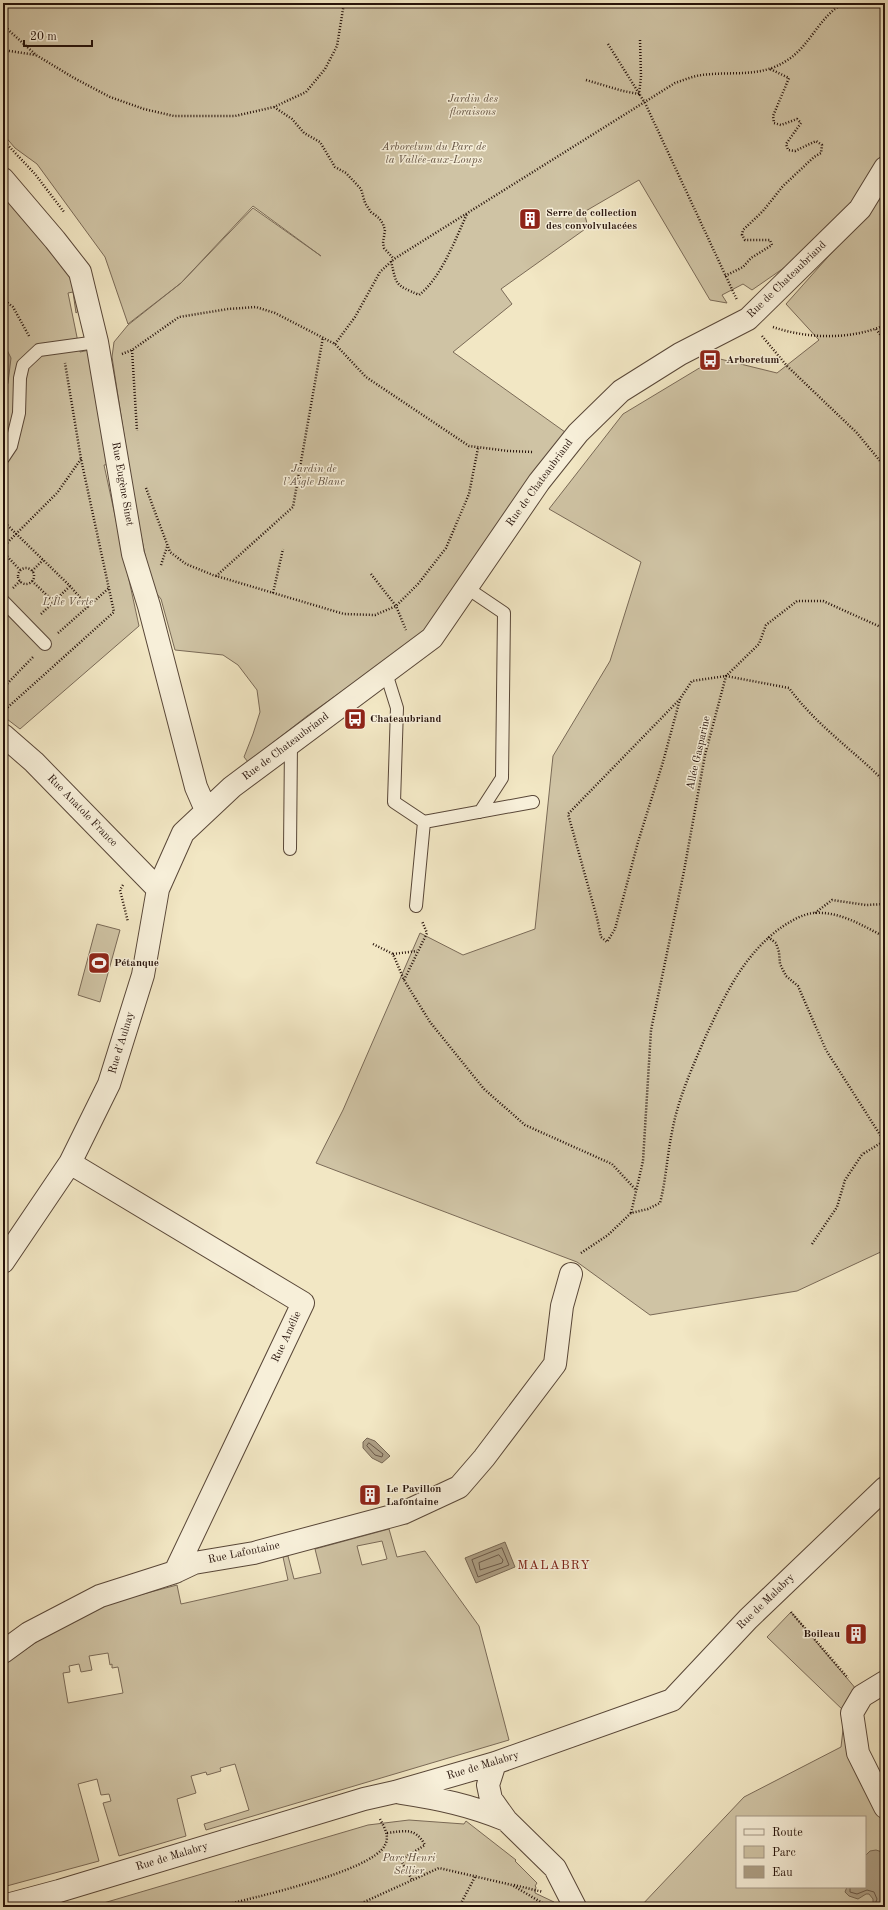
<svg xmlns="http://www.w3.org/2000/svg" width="888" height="1910" font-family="'Old Standard TT',serif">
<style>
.green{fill:#cfc3a4;stroke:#7a6a57;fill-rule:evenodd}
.water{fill:#ad9f85;stroke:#776754}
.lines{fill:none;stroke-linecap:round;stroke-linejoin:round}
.shore{stroke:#6a5848;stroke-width:1}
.lane-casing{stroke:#594738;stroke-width:14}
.street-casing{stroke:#594738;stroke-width:24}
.path{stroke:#26120a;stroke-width:2.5;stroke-dasharray:1 2;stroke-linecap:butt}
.lane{stroke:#f7efd9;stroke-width:12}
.street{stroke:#f7efd9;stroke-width:22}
.labels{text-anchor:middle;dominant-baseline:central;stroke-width:3;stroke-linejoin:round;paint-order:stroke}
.park-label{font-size:11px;font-style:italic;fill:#615040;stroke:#f7efd9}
.poi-label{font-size:11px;font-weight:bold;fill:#26120a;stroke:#f7efd9;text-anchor:start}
.street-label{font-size:11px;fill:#26120a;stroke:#f7efd9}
.quarter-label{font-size:13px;letter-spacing:1px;fill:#7a1f14;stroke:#f7efd9}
</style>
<rect width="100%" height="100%" fill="#f2e7c4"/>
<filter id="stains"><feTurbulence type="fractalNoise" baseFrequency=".005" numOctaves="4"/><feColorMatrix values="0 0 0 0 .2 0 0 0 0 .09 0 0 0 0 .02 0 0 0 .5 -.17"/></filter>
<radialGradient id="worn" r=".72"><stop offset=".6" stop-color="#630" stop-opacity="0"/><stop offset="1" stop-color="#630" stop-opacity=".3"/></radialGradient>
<path class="green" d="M 3,3 L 885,3 L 885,150 L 860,192 L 825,231 L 791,263 L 752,290 L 743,284 L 722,295 L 727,303 L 710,300 L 639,180 L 584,212 L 588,227 L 501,289 L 512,304 L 453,352 L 565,432 L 431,624 L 406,646 L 307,716 L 248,762 L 244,757 L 253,734 L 260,712 L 257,690 L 238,665 L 223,655 L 175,650 L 161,599 L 152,588 L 135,507 L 112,357 L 114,342 L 128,325 L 181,283 L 253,208 L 321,256 L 253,206 L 181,283 L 128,324 L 105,257 L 37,164 L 15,148 L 3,134 Z
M 885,188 L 885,1250 L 797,1291 L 650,1315 L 577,1262 L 316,1163 L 343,1110 L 420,933 L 463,955 L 535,929 L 553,756 L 610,661 L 641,562 L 549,509 L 623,414 L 716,358 L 777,373 L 819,340 L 786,304 L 852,230 Z
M 3,193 L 76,275 L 82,308 L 76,313 L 73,292 L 68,293 L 80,352 L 94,349 L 113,464 L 104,465 L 139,626 L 20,729 L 3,716 Z
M 97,924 L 120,930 L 100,1002 L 78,995 Z
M 389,1529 L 397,1557 L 425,1551 L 479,1626 L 509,1740 L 206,1830 L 204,1824 L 249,1810 L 235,1764 L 220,1768 L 221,1771 L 207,1775 L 206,1772 L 191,1776 L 196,1793 L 177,1799 L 186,1836 L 119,1856 L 103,1803 L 111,1801 L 109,1794 L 101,1795 L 97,1779 L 78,1784 L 99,1861 L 3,1887 L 3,1665 L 38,1641 L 98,1606 L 177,1585 L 181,1604 L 288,1580 L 283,1557 L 288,1556 L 294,1579 L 321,1573 L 315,1549 ZM 382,1541 L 387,1559 L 362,1565 L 357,1546 ZM 108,1653 L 110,1665 L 112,1664 L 112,1668 L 118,1667 L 123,1693 L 68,1703 L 63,1673 L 70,1672 L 69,1666 L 79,1664 L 81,1672 L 92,1670 L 89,1656 Z
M 791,1612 L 862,1696 L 852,1713 L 885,1807 L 885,1907 L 640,1907 L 744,1797 L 841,1747 L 845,1712 L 767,1637 ZM 737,1817 L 865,1817 L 865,1887 L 737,1887 Z
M 409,1820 L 464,1824 L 466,1821 L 516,1860 L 515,1861 L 537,1883 L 535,1886 L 536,1887 L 535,1893 L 554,1902 L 558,1907 L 90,1907 L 368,1825 Z"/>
<path class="water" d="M 3,342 L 11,358 L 8,383 L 3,398 Z
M 367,1438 L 375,1441 L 390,1456 L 382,1463 L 372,1458 L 363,1448 L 363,1442 Z
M 505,1542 L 515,1567 L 476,1583 L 465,1558 Z
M 876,1850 L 885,1853 L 885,1907 L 869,1907 L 873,1902 L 873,1899 L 869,1894 L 866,1894 L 858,1899 L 849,1896 L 845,1892 L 847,1887 L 865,1887 L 865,1856 L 870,1851 Z"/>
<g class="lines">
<path class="shore" d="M 369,1443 L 383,1454 L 382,1457 L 375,1455 L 367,1446 Z
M 502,1548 L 509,1565 L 478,1577 L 472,1560 Z
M 499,1555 L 503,1560 L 502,1563 L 480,1570 L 479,1563 Z
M 850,1887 L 850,1892 L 857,1894 L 867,1890 L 874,1892 L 877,1899 L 874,1907"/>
<g class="lane-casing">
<path id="lane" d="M 3,458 L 11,446 L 19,413 L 20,378 L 23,365 L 39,350 L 97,342
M 467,588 L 504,613 L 502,778 L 480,812
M 3,601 L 45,644
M 386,673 L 397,708 L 394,802 L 424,822 L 533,802
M 290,849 L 291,743
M 416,906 L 424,822"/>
</g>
<g class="street-casing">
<path id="street" d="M 3,179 L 55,240 L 80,272 L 97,342 L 133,554 L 149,606 L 196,787 L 206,810
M 3,735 L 34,762 L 158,889
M 70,1163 L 303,1303 L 175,1572
M 3,1262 L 70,1163 L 109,1084 L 143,975 L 158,889 L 183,833 L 232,787 L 432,638 L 539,482 L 578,433 L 621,391 L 680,354 L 748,319 L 860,209 L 885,168
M 3,1652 L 29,1633 L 100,1596 L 175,1572 L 194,1563 L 254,1553 L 403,1513 L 459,1487 L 484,1458 L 555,1364 L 562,1306 L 571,1274
M 885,1682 L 862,1696 L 852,1713 L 858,1753 L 885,1807
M 495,1763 L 488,1785 L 491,1799 L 506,1820 L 555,1868 L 575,1907
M 401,1793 C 440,1799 469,1805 506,1820
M 3,1906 L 59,1891 L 364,1799 L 395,1792 L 495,1763 L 672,1700 L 748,1619 L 885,1488"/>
</g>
<path class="path" d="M 3,25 L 36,55 L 74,78 L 110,97 L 144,109 L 174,116 L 235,116 L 274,107 L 306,92 L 325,69 L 337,46 L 344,3
M 608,44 L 645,103 L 737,300
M 3,50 L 36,55
M 586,80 L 623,91 L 639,94 L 641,77 L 640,39
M 274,107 L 292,119 L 304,133 L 320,142 L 335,167 L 346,173 L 361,189 L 365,203 L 371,212 L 379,218 L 383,224 L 385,230 L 383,243 L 384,248 L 394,259
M 3,140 L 35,174 L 64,212
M 391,261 C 397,287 395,284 419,295 C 441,278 455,240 467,214
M 725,276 L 743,267 L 751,258 L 772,245 L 770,240 L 745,240 L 742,235 L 743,230 L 763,211 L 783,186 L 814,157 L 821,153 L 822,145 L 816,141 L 795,151 L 788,150 L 786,144 L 801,123 L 797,119 L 781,125 L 774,123 L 773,116 L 789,78 L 770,69
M 3,299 L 13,307 L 29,336
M 773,327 C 808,339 851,340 885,325
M 876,329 L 885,341
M 762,336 L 787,366 L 857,433 L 885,467
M 335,344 L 355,317 L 380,272 L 394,259 L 675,83 C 684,80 693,76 702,75 C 731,71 760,78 786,61 C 810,47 819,16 844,3
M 132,350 L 137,431
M 122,354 L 132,350 L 179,317 L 228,309 L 256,307 L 275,313 L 335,344 L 366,377 L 469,446 L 508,451 L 534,452
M 146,488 L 170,552 L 186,564 L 213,575 L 344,614 L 375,615 L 396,606 L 418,584 L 446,548 L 469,494 L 478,448
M 3,521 L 70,586 L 88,607
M 3,547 L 57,493 L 81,459
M 3,552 L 20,570
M 161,565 L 167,547
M18 576a8 8 0 1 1 16 0a8 8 0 1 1-16 0Z
M 32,571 L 43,560
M 371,574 L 396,606 L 406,630
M 216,576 L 293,507 L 323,337
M 32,581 L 53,601
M 13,588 L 20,581
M 273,593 L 283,549
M 41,614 L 70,586
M 58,633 L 109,588
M 3,688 L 33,657
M 680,699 L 663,762 L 638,842 L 615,929 L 607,942 L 601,937 L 597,918 L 568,814 L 680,699 L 692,681 L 726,676 L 789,688 C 816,725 853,750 885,782
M 3,703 L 8,707 L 114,612 L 81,459 L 65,363
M 123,885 L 120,890 L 128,922
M 815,913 L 832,900 L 866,905 L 885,904
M 768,937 L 776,943 L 779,952 L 780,964 L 786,976 L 798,986 L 826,1050 L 884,1141 L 863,1154
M 373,944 L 393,954 L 404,980 L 430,1022 L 484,1089 L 525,1125 L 612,1164 L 636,1190
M 393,954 L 417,951
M 404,980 L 427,933 L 422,921
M 631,1213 L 643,1161 L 651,1030 L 684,871 L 705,755 L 726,676 L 759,644 L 766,625 L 797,601 L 823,601 L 885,629
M 812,1244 L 837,1207 L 845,1180 L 863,1153
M 581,1253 L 608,1235 L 631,1213 L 648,1209 L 660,1203 C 666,1180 667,1156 672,1132 C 678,1099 692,1068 705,1038 C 724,997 742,957 779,929 C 789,922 802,914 814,913 C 840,911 863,926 885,937
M 791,1612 L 848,1678
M 387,1833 C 405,1831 415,1827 425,1845 L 401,1860 L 412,1880
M 514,1885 L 543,1892
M 218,1907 C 250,1898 372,1872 385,1845 C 390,1836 384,1827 380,1819
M 353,1907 L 439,1868 L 512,1885 L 549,1907
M 459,1907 L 476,1875"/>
<use href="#lane" class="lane"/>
<use href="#street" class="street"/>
</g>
<defs>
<g id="building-square" transform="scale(1.15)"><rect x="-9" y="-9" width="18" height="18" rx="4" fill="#8f2418" stroke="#f7efd9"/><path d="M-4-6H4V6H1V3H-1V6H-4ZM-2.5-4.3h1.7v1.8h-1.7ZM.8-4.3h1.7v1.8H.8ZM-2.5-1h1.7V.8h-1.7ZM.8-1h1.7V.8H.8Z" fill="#fff"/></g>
<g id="bus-square" transform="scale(1.15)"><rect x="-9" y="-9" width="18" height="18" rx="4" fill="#8f2418" stroke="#f7efd9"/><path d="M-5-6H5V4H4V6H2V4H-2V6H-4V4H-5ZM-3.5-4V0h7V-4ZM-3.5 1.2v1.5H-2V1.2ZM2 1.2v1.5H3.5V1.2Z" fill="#fff"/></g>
<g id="stadium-square" transform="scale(1.15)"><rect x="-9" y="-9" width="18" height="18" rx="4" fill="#8f2418" stroke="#f7efd9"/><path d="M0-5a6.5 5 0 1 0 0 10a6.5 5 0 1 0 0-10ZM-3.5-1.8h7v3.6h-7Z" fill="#fff"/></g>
</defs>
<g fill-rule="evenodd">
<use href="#building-square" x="530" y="219"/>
<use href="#bus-square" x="710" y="360"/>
<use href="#bus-square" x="355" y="719"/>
<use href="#stadium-square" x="99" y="963"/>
<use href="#building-square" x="370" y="1495"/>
<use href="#building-square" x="856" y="1634"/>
</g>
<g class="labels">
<g class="park-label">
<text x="473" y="99">Jardin des<tspan x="473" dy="13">floraisons</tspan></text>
<text x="434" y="147">Arboretum du Parc de<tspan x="434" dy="13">la Vallée-aux-Loups</tspan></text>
<text x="314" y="469">Jardin de<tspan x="314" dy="13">l’Aigle Blanc</tspan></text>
<text x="68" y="602">L'Île Verte</text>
<text x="409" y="1858">Parc Henri<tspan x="409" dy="13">Sellier</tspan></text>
</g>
<g class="poi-label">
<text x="546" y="213">Serre de collection<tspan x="546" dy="13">des convolvulacées</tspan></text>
<text x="726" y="360">Arboretum</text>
<text x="370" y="719">Chateaubriand</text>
<text x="114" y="963">Pétanque</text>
<text x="386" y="1489">Le Pavillon<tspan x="386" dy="13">Lafontaine</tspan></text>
<text x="840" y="1634" text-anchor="end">Boileau</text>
</g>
<g class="street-label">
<text transform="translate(787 280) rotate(-44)">Rue de Chateaubriand</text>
<text transform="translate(540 483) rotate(-54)">Rue de Chateaubriand</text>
<text transform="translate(122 484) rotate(80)">Rue Eugène Sinet</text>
<text transform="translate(286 747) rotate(-37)">Rue de Chateaubriand</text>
<text transform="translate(699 753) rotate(-77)">Allée Gasparine</text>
<text transform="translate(82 811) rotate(46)">Rue Anatole France</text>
<text transform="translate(122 1043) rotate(-73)">Rue d'Aulnay</text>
<text transform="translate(287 1337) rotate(-65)">Rue Amélie</text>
<text transform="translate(244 1553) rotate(-12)">Rue Lafontaine</text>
<text transform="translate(766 1602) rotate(-44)">Rue de Malabry</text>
<text transform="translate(483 1766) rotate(-17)">Rue de Malabry</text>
<text transform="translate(172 1857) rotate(-17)">Rue de Malabry</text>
</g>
<g class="quarter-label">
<text x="554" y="1565">MALABRY</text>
</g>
</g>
<rect width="888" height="1910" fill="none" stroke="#f2e7c4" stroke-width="16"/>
<rect x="4" y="4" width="880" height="1902" fill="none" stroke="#26120a" stroke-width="2"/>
<rect x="8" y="8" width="872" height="1894" fill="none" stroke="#26120a"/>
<rect x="736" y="1816" width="130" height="72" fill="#f7efd9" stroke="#a39786"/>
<rect x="744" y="1829" width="20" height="6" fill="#f7efd9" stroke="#a39786"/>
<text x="772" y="1836" font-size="12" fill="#26120a">Route</text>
<rect x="744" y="1846" width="20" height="12" fill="#cfc3a4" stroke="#a39786"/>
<text x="772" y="1856" font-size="12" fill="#26120a">Parc</text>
<rect x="744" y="1866" width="20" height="12" fill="#ad9f85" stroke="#a39786"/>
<text x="772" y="1876" font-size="12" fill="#26120a">Eau</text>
<path d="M24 40v6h68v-6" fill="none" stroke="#26120a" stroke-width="2"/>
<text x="30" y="40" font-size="12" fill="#26120a" stroke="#f7efd9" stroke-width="3" paint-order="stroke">20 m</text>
<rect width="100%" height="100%" filter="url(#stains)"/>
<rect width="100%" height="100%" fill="url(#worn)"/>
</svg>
